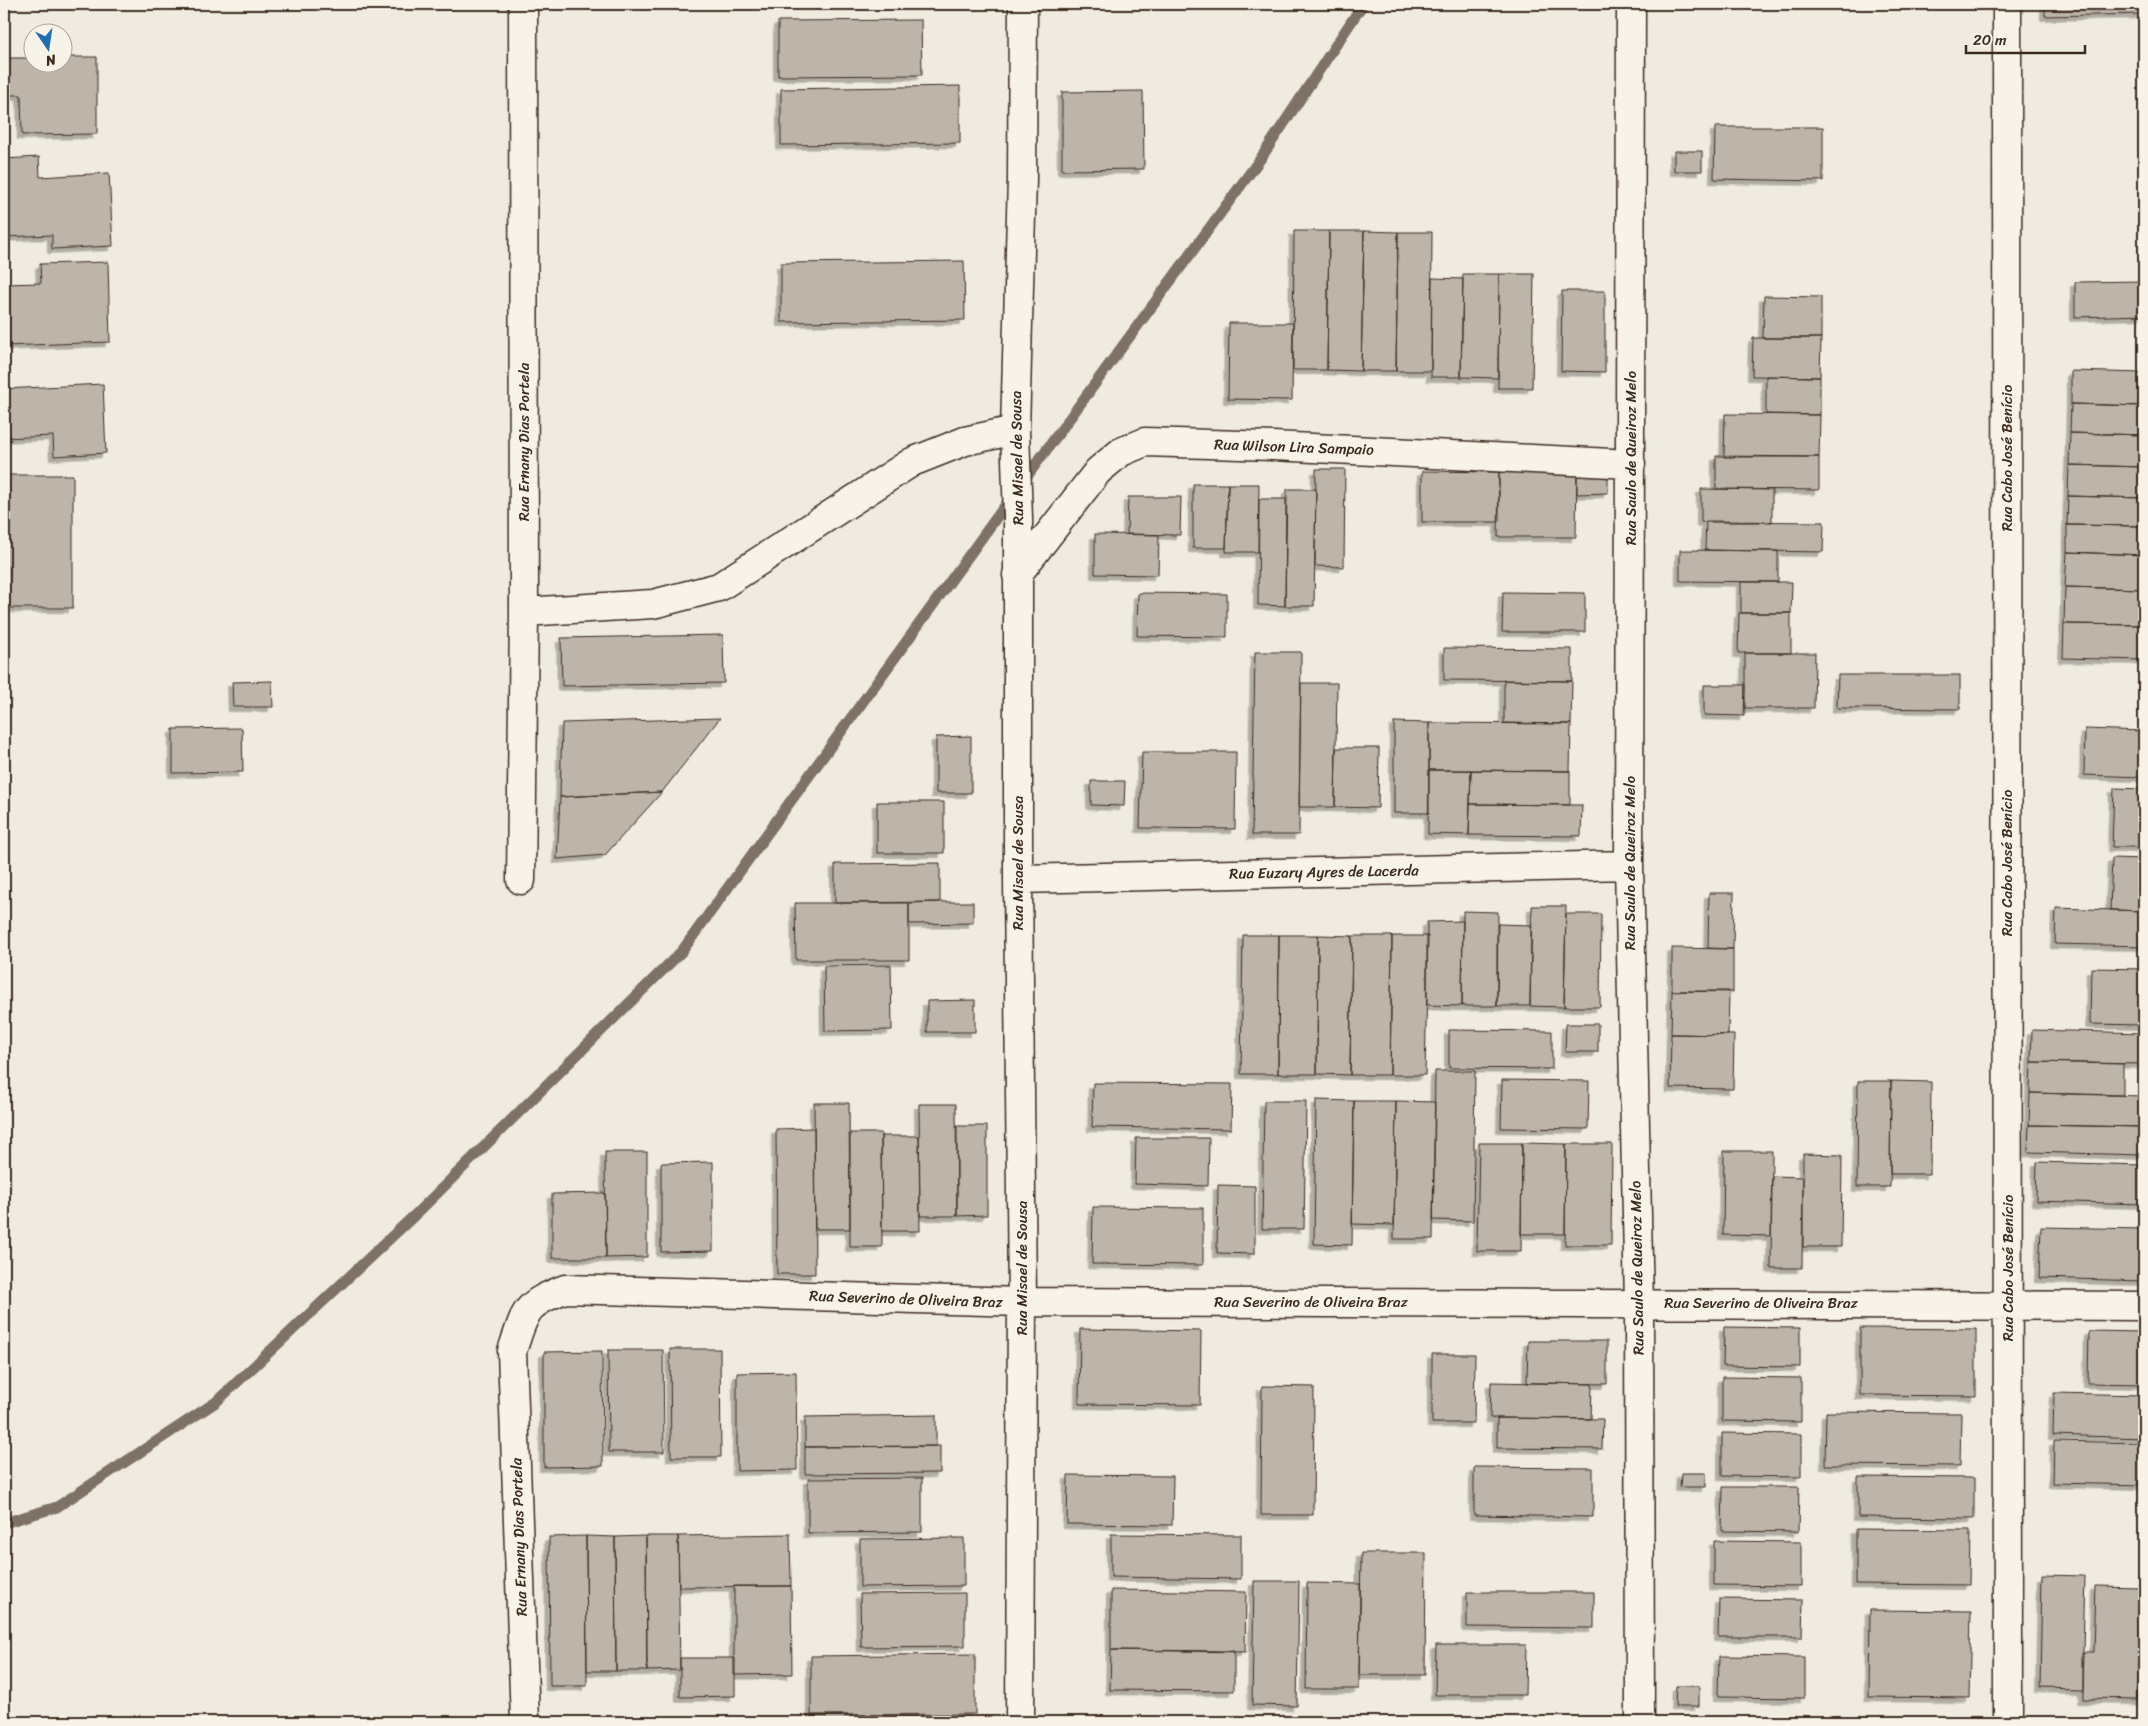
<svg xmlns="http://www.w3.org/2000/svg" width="2148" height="1726" font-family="Sriracha,sans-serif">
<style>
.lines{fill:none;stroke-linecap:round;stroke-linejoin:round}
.stream{stroke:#7e7266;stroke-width:11}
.building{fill:#bdb5aa;stroke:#3b2a1e;filter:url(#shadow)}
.minor-casing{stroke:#3b2a1e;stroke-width:31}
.minor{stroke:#f7f3e8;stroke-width:28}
.labels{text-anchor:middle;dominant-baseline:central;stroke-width:5;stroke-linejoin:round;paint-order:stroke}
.street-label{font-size:15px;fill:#3b2a1e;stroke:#f7f3e8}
</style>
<defs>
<filter id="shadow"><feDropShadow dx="-4.5" dy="4.5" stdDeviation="0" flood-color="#0004"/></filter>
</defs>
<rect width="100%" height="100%" fill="#efebe0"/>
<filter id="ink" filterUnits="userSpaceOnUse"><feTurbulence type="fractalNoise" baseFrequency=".02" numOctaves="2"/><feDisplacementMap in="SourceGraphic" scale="10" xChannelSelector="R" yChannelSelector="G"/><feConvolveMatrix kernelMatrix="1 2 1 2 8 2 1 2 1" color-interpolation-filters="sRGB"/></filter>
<g filter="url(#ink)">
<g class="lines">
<path class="stream" d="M 1022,483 L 1261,158 L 1363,4
M 4,1523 L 57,1507 L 216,1402 L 418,1212 L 682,951 L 1012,496"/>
</g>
<path class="building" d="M 2045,4 L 2144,4 L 2144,14 L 2045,16 Z
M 921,20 L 922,75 L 778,76 L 778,21 Z
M 62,57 L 97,57 L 97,134 L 22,135 L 21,95 L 4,95 L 4,58 L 32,58 L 32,62 L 62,62 Z
M 960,86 L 960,143 L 781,145 L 781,89 Z
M 1143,91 L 1144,169 L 1062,170 L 1062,92 Z
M 1715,127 L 1823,127 L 1823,181 L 1714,179 Z
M 1674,151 L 1702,151 L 1702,171 L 1674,171 Z
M 39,157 L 40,177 L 109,173 L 113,246 L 52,249 L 52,235 L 4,237 L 4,159 Z
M 1294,231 L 1329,231 L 1327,370 L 1293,370 Z
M 1329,231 L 1364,231 L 1361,371 L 1327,370 Z
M 1364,231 L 1398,232 L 1396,371 L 1361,371 Z
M 1398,232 L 1432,232 L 1431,371 L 1396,371 Z
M 964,261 L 965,320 L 781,322 L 781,263 Z
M 108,262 L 110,342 L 4,346 L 4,284 L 41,283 L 40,264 Z
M 1463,274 L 1499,274 L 1498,378 L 1461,377 Z
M 1499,274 L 1534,274 L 1532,388 L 1498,388 Z
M 1432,278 L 1463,279 L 1461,377 L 1431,377 Z
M 2144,281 L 2144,315 L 2075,317 L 2075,282 Z
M 1562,291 L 1605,291 L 1605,372 L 1561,371 Z
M 1764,296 L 1821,297 L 1821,338 L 1763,338 Z
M 1229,323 L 1293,323 L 1292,400 L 1228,399 Z
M 1753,338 L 1821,338 L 1820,377 L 1752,376 Z
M 2071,371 L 2144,373 L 2144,406 L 2071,404 Z
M 1766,376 L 1820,377 L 1820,415 L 1766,414 Z
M 103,384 L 106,453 L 54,456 L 53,436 L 4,438 L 4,389 Z
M 2071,404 L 2144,406 L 2144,435 L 2070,433 Z
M 1725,414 L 1820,415 L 1819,457 L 1724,457 Z
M 2070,433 L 2144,435 L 2144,467 L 2069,465 Z
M 1716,456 L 1819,457 L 1819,490 L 1716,489 Z
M 2069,465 L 2144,467 L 2144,498 L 2068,496 Z
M 1316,469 L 1345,469 L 1344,567 L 1315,566 Z
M 1422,471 L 1499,472 L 1499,522 L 1422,522 Z
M 1499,472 L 1577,472 L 1576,537 L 1498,537 Z
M 1577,472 L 1608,473 L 1608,493 L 1577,494 Z
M 4,475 L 73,475 L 73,608 L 4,608 Z
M 1193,484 L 1228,484 L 1226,548 L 1193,548 Z
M 1228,484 L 1259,484 L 1258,552 L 1226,552 Z
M 1287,489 L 1316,489 L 1314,606 L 1285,606 Z
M 1701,489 L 1772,490 L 1772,522 L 1701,522 Z
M 2068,496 L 2144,498 L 2144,526 L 2067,525 Z
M 1128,497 L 1181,497 L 1180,535 L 1127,534 Z
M 1259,499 L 1286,499 L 1285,606 L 1258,605 Z
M 1706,521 L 1824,522 L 1823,552 L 1705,550 Z
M 2067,525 L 2144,526 L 2144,555 L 2067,552 Z
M 1095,534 L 1159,535 L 1158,575 L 1095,574 Z
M 1680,550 L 1778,551 L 1778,582 L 1680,581 Z
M 2067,552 L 2144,555 L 2144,589 L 2065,587 Z
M 1741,582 L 1792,582 L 1791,613 L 1741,613 Z
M 2065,587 L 2144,589 L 2144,625 L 2064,624 Z
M 1503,592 L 1585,593 L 1585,632 L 1502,632 Z
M 1138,593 L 1227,594 L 1227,637 L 1137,636 Z
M 1739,613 L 1791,613 L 1791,653 L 1738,653 Z
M 2064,624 L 2144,625 L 2144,660 L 2063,658 Z
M 723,635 L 724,683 L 562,686 L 561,638 Z
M 1444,648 L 1572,649 L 1572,681 L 1444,680 Z
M 1255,652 L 1301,652 L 1299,835 L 1252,835 Z
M 1745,653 L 1815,653 L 1814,708 L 1745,708 Z
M 1838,675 L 1960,675 L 1960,709 L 1837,708 Z
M 1504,680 L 1572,681 L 1571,724 L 1504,723 Z
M 272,681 L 273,707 L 233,707 L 232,682 Z
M 1301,683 L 1337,683 L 1335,807 L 1299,807 Z
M 1704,685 L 1745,685 L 1744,716 L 1704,715 Z
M 720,718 L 662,792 L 560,797 L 562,723 Z
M 1394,722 L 1429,723 L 1429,813 L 1394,813 Z
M 1429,723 L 1571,724 L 1570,771 L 1429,770 Z
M 242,728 L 243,772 L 173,773 L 173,729 Z
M 2085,729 L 2144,731 L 2144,777 L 2084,775 Z
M 971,736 L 971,793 L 936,793 L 936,737 Z
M 1336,748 L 1379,748 L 1378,808 L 1335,807 Z
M 1142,752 L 1236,752 L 1235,829 L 1140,828 Z
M 1429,770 L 1471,770 L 1469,835 L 1428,834 Z
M 1471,770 L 1570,771 L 1570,805 L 1470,804 Z
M 1091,781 L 1125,781 L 1124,806 L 1091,805 Z
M 2114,788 L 2144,789 L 2144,847 L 2112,847 Z
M 662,792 L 605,855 L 557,859 L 560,797 Z
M 877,802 L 944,802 L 944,853 L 877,853 Z
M 1470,804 L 1582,805 L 1581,836 L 1469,835 Z
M 2112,858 L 2144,859 L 2144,911 L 2110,910 Z
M 940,863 L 940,902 L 835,903 L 835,864 Z
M 1709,893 L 1734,893 L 1733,949 L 1708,948 Z
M 940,902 L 973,902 L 973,923 L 909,924 L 909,903 Z
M 795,903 L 909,903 L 909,960 L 796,960 Z
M 1532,906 L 1566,906 L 1564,1007 L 1530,1006 Z
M 2056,908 L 2144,911 L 2144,946 L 2055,944 Z
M 1463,911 L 1498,912 L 1497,1006 L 1462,1006 Z
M 1566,914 L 1601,914 L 1600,1007 L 1564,1007 Z
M 1463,921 L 1462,1006 L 1427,1005 L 1427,922 Z
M 1497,924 L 1531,925 L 1530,1006 L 1497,1006 Z
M 1243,935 L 1279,935 L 1278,1074 L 1241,1074 Z
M 1279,935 L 1318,935 L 1317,1074 L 1278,1074 Z
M 1318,935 L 1352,936 L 1350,1075 L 1317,1074 Z
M 1352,936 L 1392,936 L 1390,1075 L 1350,1075 Z
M 1392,936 L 1428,936 L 1425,1075 L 1390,1075 Z
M 1672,948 L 1733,949 L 1733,992 L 1672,991 Z
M 891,965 L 892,1030 L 825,1031 L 824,966 Z
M 2091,968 L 2144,969 L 2144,1025 L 2090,1024 Z
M 1672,991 L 1729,991 L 1728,1035 L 1671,1034 Z
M 975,1000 L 975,1032 L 927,1032 L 927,1001 Z
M 1566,1024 L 1598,1024 L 1598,1052 L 1565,1052 Z
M 1449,1030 L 1552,1031 L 1552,1069 L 1449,1068 Z
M 2032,1030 L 2144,1033 L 2144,1064 L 2031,1062 Z
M 1671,1034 L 1734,1035 L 1733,1089 L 1670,1088 Z
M 2031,1062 L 2123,1064 L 2123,1095 L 2030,1093 Z
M 1435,1071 L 1475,1071 L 1473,1221 L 1433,1220 Z
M 1502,1080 L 1589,1081 L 1588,1129 L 1501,1128 Z
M 1858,1081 L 1891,1081 L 1890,1187 L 1857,1187 Z
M 1891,1081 L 1931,1082 L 1930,1174 L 1890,1174 Z
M 1093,1083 L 1232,1084 L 1231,1129 L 1092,1127 Z
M 2030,1093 L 2144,1096 L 2144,1127 L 2029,1125 Z
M 1316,1100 L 1354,1101 L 1352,1245 L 1314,1244 Z
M 1264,1101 L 1306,1101 L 1304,1229 L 1262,1229 Z
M 1354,1101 L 1396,1101 L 1394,1225 L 1352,1224 Z
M 1396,1101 L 1435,1102 L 1433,1239 L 1394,1239 Z
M 814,1103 L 849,1103 L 850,1229 L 815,1229 Z
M 919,1104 L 956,1104 L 957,1216 L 920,1216 Z
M 2029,1125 L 2144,1127 L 2144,1155 L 2028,1152 Z
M 957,1126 L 987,1126 L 987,1215 L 957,1216 Z
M 814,1128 L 815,1274 L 777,1274 L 776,1129 Z
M 850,1133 L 881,1133 L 882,1247 L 850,1247 Z
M 881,1136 L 919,1136 L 920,1231 L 882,1231 Z
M 1136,1138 L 1209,1138 L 1208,1186 L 1135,1184 Z
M 1479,1143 L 1522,1143 L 1521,1251 L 1477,1251 Z
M 1522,1143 L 1566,1144 L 1565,1234 L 1521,1234 Z
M 1566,1144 L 1612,1144 L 1611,1245 L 1565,1245 Z
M 1724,1151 L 1772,1151 L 1771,1236 L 1723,1235 Z
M 605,1152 L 647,1152 L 647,1257 L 606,1258 Z
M 1803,1154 L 1842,1155 L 1841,1247 L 1803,1247 Z
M 713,1162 L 713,1251 L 661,1252 L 661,1163 Z
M 2037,1162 L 2144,1165 L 2144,1204 L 2036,1201 Z
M 1772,1176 L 1803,1177 L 1802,1268 L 1771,1268 Z
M 1218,1185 L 1255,1186 L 1255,1254 L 1217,1253 Z
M 605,1193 L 606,1258 L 552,1258 L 552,1194 Z
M 1093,1207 L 1203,1208 L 1203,1265 L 1092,1264 Z
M 2041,1227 L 2144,1229 L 2144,1281 L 2039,1278 Z
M 1724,1327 L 1800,1328 L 1800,1367 L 1723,1366 Z
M 1860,1328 L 1976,1329 L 1976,1396 L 1860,1395 Z
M 1080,1329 L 1201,1331 L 1200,1405 L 1079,1404 Z
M 2089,1331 L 2144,1332 L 2144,1384 L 2088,1383 Z
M 1528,1341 L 1607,1341 L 1607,1384 L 1527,1383 Z
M 670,1349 L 720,1349 L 721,1457 L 671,1457 Z
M 608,1350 L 663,1350 L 664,1452 L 609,1452 Z
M 602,1351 L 603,1466 L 544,1467 L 544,1352 Z
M 1432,1354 L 1475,1354 L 1474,1423 L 1432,1423 Z
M 796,1372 L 797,1470 L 737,1471 L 737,1373 Z
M 1722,1377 L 1801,1378 L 1801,1422 L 1722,1421 Z
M 1491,1382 L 1592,1384 L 1591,1419 L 1490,1418 Z
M 1262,1386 L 1314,1387 L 1313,1515 L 1261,1515 Z
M 2054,1393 L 2144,1395 L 2144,1438 L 2053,1435 Z
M 1826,1412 L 1961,1413 L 1960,1466 L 1825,1465 Z
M 936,1415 L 936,1446 L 805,1447 L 805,1417 Z
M 1497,1418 L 1603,1419 L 1602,1449 L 1497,1448 Z
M 1722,1433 L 1801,1434 L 1801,1477 L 1722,1476 Z
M 2054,1441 L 2144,1443 L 2144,1485 L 2053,1483 Z
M 940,1446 L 940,1473 L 805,1474 L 805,1447 Z
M 1474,1467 L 1593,1468 L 1593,1517 L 1474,1515 Z
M 1681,1473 L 1706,1473 L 1706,1487 L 1680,1487 Z
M 1068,1475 L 1173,1476 L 1172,1525 L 1067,1524 Z
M 1858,1477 L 1974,1478 L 1974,1518 L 1858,1517 Z
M 922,1478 L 922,1532 L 808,1533 L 808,1479 Z
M 1723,1487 L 1799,1487 L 1798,1532 L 1722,1531 Z
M 1856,1529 L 1970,1530 L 1969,1585 L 1856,1584 Z
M 790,1534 L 791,1586 L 679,1587 L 678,1536 Z
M 1111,1534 L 1241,1535 L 1241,1579 L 1111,1577 Z
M 586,1536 L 615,1537 L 616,1671 L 587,1671 Z
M 586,1536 L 587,1686 L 550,1686 L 549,1537 Z
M 646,1536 L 678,1536 L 680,1670 L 647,1671 Z
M 646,1536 L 647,1671 L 616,1671 L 615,1537 Z
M 964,1538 L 964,1586 L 860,1587 L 860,1539 Z
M 1714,1541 L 1801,1542 L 1801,1586 L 1714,1585 Z
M 1361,1553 L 1426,1553 L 1425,1675 L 1359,1675 Z
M 2042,1575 L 2085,1576 L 2082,1689 L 2040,1688 Z
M 1254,1581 L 1299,1581 L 1297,1706 L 1252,1705 Z
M 1307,1583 L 1360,1584 L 1359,1689 L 1306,1689 Z
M 734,1586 L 791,1586 L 792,1674 L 734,1675 Z
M 2095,1586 L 2141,1587 L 2138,1699 L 2082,1698 L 2082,1652 L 2093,1652 Z
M 2141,1587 L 2144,1587 L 2144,1700 L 2138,1699 Z
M 1111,1590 L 1246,1592 L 1245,1652 L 1111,1650 Z
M 1467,1592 L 1594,1592 L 1594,1628 L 1467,1627 Z
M 965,1593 L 965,1646 L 861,1647 L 860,1594 Z
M 1719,1599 L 1803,1600 L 1802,1637 L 1718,1637 Z
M 1870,1610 L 1971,1611 L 1969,1698 L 1869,1697 Z
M 1436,1645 L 1526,1645 L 1525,1695 L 1435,1695 Z
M 1111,1650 L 1234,1651 L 1234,1691 L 1110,1690 Z
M 975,1654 L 975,1714 L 811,1715 L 811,1656 Z
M 1719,1656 L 1805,1657 L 1805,1698 L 1718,1697 Z
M 680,1658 L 735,1658 L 735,1696 L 680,1697 Z
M 1676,1686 L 1699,1686 L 1699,1706 L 1675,1706 Z"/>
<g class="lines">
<g class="minor-casing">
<path id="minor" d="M 1631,4 L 1629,865 L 1639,1303 L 1640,1722
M 2007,4 L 2008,1722
M 1017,575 L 1098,471 L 1121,452 L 1145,442 L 1273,446 L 1631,464
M 524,612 L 653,604 L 719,587 L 912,462 L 965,441 L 1015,430
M 1018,879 L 1629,865
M 521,880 L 524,612 L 523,4
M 525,1722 L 512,1351 C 526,1311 523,1305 565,1289 L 1022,1302 L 2144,1306
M 1020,1722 L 1022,1302 L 1018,879 L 1018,518 L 1015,430 L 1022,179 L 1023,4"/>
</g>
<use href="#minor" class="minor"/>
</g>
</g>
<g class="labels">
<g class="street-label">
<text transform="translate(524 442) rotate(-90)">Rua Ernany Dias Portela</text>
<text transform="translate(1294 447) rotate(2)">Rua Wilson Lira Sampaio</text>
<text transform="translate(1017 458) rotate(-91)">Rua Misael de Sousa</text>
<text transform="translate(1631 458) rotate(-90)">Rua Saulo de Queiroz Melo</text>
<text transform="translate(2007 458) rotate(-90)">Rua Cabo José Benício</text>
<text transform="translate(1018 863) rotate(-90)">Rua Misael de Sousa</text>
<text transform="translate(1630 863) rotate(-90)">Rua Saulo de Queiroz Melo</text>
<text transform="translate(2007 863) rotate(-90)">Rua Cabo José Benício</text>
<text transform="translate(1324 872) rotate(-1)">Rua Euzary Ayres de Lacerda</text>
<text transform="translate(1022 1268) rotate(-90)">Rua Misael de Sousa</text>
<text transform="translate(1637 1268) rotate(-91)">Rua Saulo de Queiroz Melo</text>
<text transform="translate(2008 1268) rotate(-90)">Rua Cabo José Benício</text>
<text transform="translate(906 1299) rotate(2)">Rua Severino de Oliveira Braz</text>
<text x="1311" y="1302">Rua Severino de Oliveira Braz</text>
<text x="1761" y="1303">Rua Severino de Oliveira Braz</text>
<text transform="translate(519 1537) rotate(-92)">Rua Ernany Dias Portela</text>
</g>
</g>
<rect width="2148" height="1726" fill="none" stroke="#f7f3e8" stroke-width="20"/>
<rect x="10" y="10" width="2128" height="1706" fill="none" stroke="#3b2a1e" stroke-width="2" filter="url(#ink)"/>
<g transform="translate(48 48) rotate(167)"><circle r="24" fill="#f7f3e8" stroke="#aca397"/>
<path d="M0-4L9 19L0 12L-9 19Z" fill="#1f6fb2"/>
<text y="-8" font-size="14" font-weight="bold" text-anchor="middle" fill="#3b2a1e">N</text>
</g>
<path d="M1966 45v8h119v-8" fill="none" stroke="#3b2a1e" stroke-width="2.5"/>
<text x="1973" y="45" font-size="15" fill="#3b2a1e" stroke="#f7f3e8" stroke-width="4" paint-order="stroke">20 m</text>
</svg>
